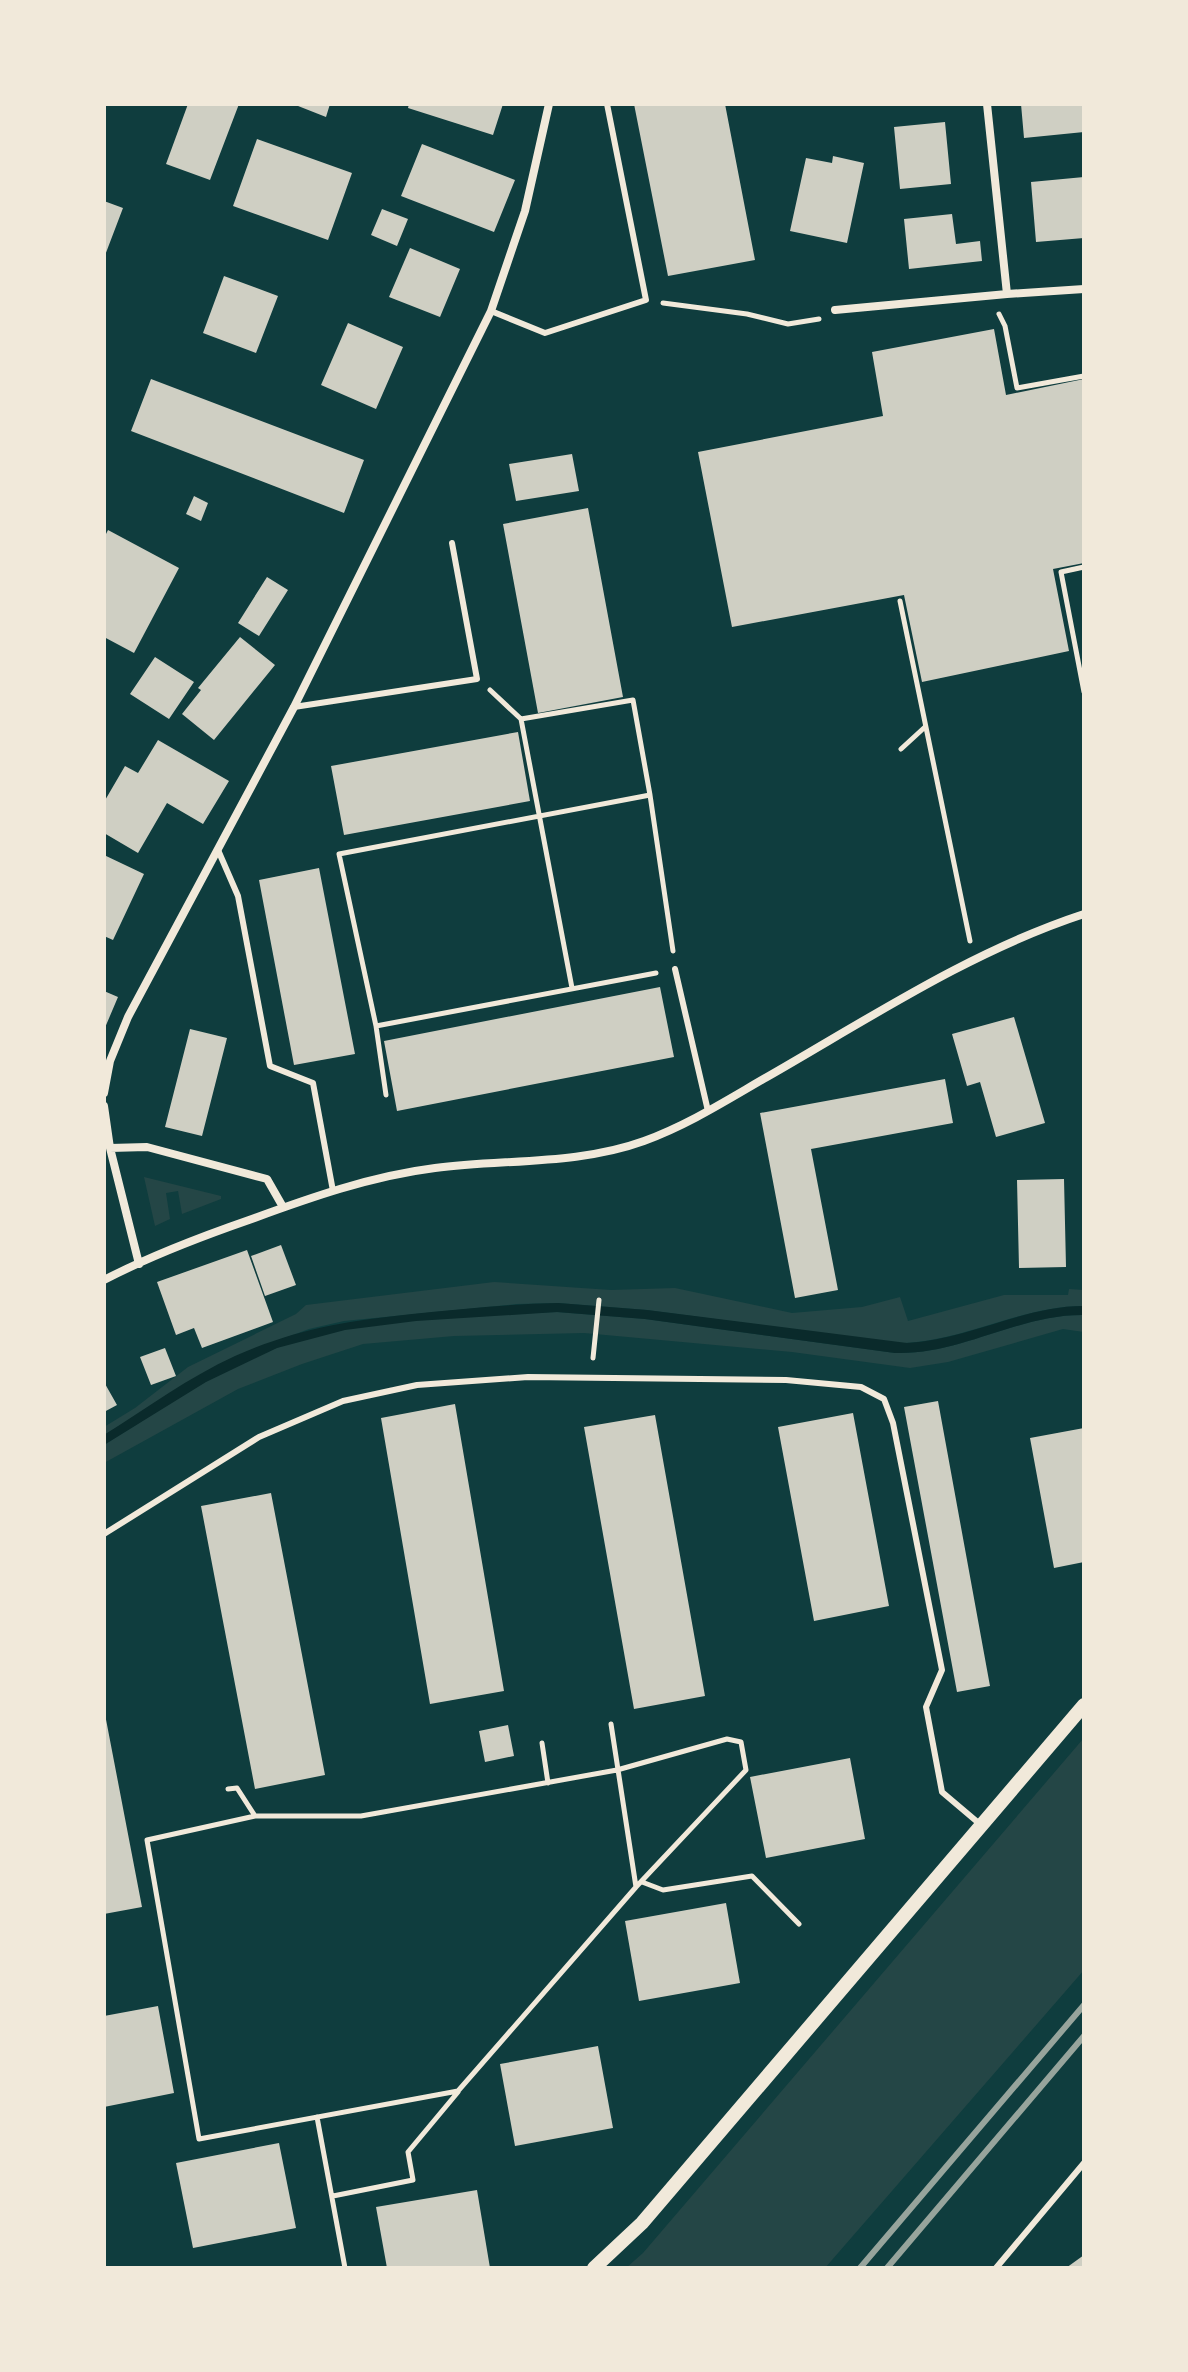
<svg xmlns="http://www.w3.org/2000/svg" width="1188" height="2372" font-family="'DM Sans',sans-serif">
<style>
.green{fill:#244646}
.water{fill:#0a2a2b}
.building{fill:#cfcfc3}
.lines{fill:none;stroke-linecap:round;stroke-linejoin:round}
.path{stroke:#f1e9da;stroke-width:5}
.service{stroke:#f1e9da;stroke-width:6}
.minor{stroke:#f1e9da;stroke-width:8}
.tertiary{stroke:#f1e9da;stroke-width:14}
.rail{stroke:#97a49c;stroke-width:6}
</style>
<rect width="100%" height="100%" fill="#0f3d3e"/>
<path class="green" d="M 144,1177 L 221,1196 L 221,1199 L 182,1214 L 178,1191 L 166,1193 L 170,1219 L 155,1226 Z
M 494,1282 L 611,1290 L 675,1288 L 792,1313 L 862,1307 L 900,1297 L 908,1321 L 1004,1295 L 1068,1295 L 1069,1289 L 1084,1290 L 1084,1306 C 1019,1306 962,1343 897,1343 L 647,1310 L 558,1303 L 517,1304 L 344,1321 L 309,1329 L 234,1357 L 104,1435 L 104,1427 L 135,1408 L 188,1367 L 296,1314 L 306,1305 Z
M 557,1312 L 645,1319 L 895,1353 C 962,1355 1018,1314 1084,1315 L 1084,1332 L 1063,1329 L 948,1362 L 910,1368 L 792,1352 L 584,1333 L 454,1336 L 363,1344 L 302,1364 L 238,1389 L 104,1463 L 104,1445 C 160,1411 216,1369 279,1347 C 367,1316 465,1316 557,1312 Z
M 1083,1739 L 1084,1970 L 825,2268 L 626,2268 L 643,2253 Z"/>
<path class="water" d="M 558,1303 L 647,1310 L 907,1343 C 968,1340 1023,1306 1084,1306 L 1084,1315 C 1018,1314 962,1355 895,1353 L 645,1319 L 557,1312 L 416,1321 L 345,1330 L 277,1348 L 206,1382 L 104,1445 L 104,1435 C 147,1408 189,1377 235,1356 C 296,1329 347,1321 412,1314 C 461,1309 509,1304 558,1303 Z"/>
<path class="building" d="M 188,104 L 239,104 L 210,180 L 166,164 Z
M 293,104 L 330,104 L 326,117 Z
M 409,104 L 503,104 L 493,135 L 408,108 Z
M 634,104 L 725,104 L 755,260 L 668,276 Z
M 1021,104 L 1084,104 L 1084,132 L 1024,138 Z
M 945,122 L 951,184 L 900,189 L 894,127 Z
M 257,139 L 352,173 L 328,240 L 233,206 Z
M 422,144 L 515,180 L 494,232 L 401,196 Z
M 833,156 L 864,163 L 847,243 L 790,231 L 806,158 L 832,163 Z
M 1084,177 L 1084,238 L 1036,242 L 1031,182 Z
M 104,201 L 123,208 L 104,258 Z
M 382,209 L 408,219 L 397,246 L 371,235 Z
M 952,214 L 956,244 L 980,241 L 982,261 L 909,269 L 904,219 Z
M 410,248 L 460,269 L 440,317 L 389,297 Z
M 224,276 L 278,296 L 256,353 L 203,333 Z
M 348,323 L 403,347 L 376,409 L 321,385 Z
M 994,329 L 1006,395 L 1084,379 L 1084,563 L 1053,569 L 1069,651 L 922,682 L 904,595 L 732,627 L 698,452 L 883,416 L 872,352 Z
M 151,379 L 364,460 L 344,513 L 131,431 Z
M 572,454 L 579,491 L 516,501 L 509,464 Z
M 194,496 L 208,503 L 201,521 L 186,514 Z
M 588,508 L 623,697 L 538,713 L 503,524 Z
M 108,530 L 179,568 L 134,653 L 104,637 L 104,538 Z
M 267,577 L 288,590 L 259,636 L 238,623 Z
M 240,637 L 275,665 L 214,740 L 182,714 L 201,690 L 198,688 Z
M 155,657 L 194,682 L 169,719 L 130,694 Z
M 518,732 L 530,801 L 344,835 L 331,766 Z
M 158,740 L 229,781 L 203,824 L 167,803 L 138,853 L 104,833 L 104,802 L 125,766 L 138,773 Z
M 104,855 L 144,874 L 113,940 L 104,936 Z
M 319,868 L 355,1054 L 294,1065 L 259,880 Z
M 660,987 L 674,1057 L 397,1111 L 384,1041 Z
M 104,991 L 118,997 L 104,1030 Z
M 1014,1017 L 1045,1123 L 996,1137 L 980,1082 L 967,1086 L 952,1034 Z
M 190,1029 L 227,1038 L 202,1136 L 165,1127 Z
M 945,1079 L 953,1123 L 811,1149 L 838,1290 L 795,1298 L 760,1113 Z
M 1064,1179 L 1066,1267 L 1019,1268 L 1017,1180 Z
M 281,1245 L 296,1285 L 265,1296 L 251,1256 Z
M 247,1250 L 273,1322 L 202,1348 L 194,1328 L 176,1335 L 157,1282 Z
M 165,1348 L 176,1376 L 151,1385 L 140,1357 Z
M 104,1382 L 117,1405 L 104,1412 Z
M 938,1401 L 990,1686 L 957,1692 L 904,1407 Z
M 455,1404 L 504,1691 L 430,1704 L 381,1418 Z
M 853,1413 L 889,1606 L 814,1621 L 778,1427 Z
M 655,1415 L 705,1696 L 634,1709 L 584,1427 Z
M 1084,1428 L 1084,1562 L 1054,1568 L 1030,1438 Z
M 271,1493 L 325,1775 L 255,1789 L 201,1506 Z
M 104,1709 L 142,1907 L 104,1914 Z
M 508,1725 L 514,1756 L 485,1762 L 479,1731 Z
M 850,1758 L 865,1839 L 766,1858 L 750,1777 Z
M 726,1903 L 740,1983 L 639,2001 L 625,1921 Z
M 158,2006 L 174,2093 L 104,2107 L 104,2016 Z
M 598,2046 L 613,2128 L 515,2146 L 500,2064 Z
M 279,2143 L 296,2228 L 193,2248 L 176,2163 Z
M 477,2190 L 490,2268 L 387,2268 L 376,2207 Z
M 1084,2255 L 1084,2268 L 1066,2268 Z"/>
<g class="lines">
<path class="path" d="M 663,303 L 747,314 L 788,324 L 819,319
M 999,314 L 1005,326 L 1017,388 L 1084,376
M 1084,567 L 1061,572 L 1084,692
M 900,601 L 970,941
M 490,690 L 521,719 L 633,700 L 650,795 L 673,951
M 521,719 L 572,988
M 901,749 L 925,727
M 376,1026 L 656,973
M 386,1095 L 376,1026 L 339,854 L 650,795
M 593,1358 L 599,1300
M 611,1724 L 636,1887 L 746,1770 L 741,1742 L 727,1739 L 617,1770 L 361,1816 L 255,1816 L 147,1840 L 199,2139 L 458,2091 L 636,1887
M 542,1743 L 548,1783
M 228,1789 L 237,1788 L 255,1816
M 642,1882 L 663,1890 L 752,1876 L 799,1924
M 317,2117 L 345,2268
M 333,2196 L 413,2180 L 408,2152 L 458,2092"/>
<path class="service" d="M 491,311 L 545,333 L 646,300 L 607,104
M 294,707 L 477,679 L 452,543
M 218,850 L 238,896 L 270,1066 L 313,1083 L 333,1191
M 675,969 L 708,1111
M 104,1534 L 259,1437 L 343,1401 L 417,1385 L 528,1377 L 786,1380 L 861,1387 L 884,1399 L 893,1423 L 942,1670 L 926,1707 L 942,1792 L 981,1825
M 996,2268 L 1084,2163"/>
<path class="minor" d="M 987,104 L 1007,294 L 1084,289
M 835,310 L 1007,294
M 104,1093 L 110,1061 L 128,1017 L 294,707 L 491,311 L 525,211 L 549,104
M 104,1106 L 110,1148 L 139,1264
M 110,1148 L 147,1147 L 267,1179 L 283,1207
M 104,1280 C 150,1256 200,1237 249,1220 C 309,1198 371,1176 435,1168 C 505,1159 578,1165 644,1141 C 688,1125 727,1100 767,1077 C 870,1018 971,951 1084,914"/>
<path class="tertiary" d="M 594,2268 L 642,2223 L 1084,1705"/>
<path class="rail" d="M 860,2268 L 1084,2005
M 887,2268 L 1084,2036"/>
</g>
<rect width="1188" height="2372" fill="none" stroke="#f1e9da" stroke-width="212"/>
</svg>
